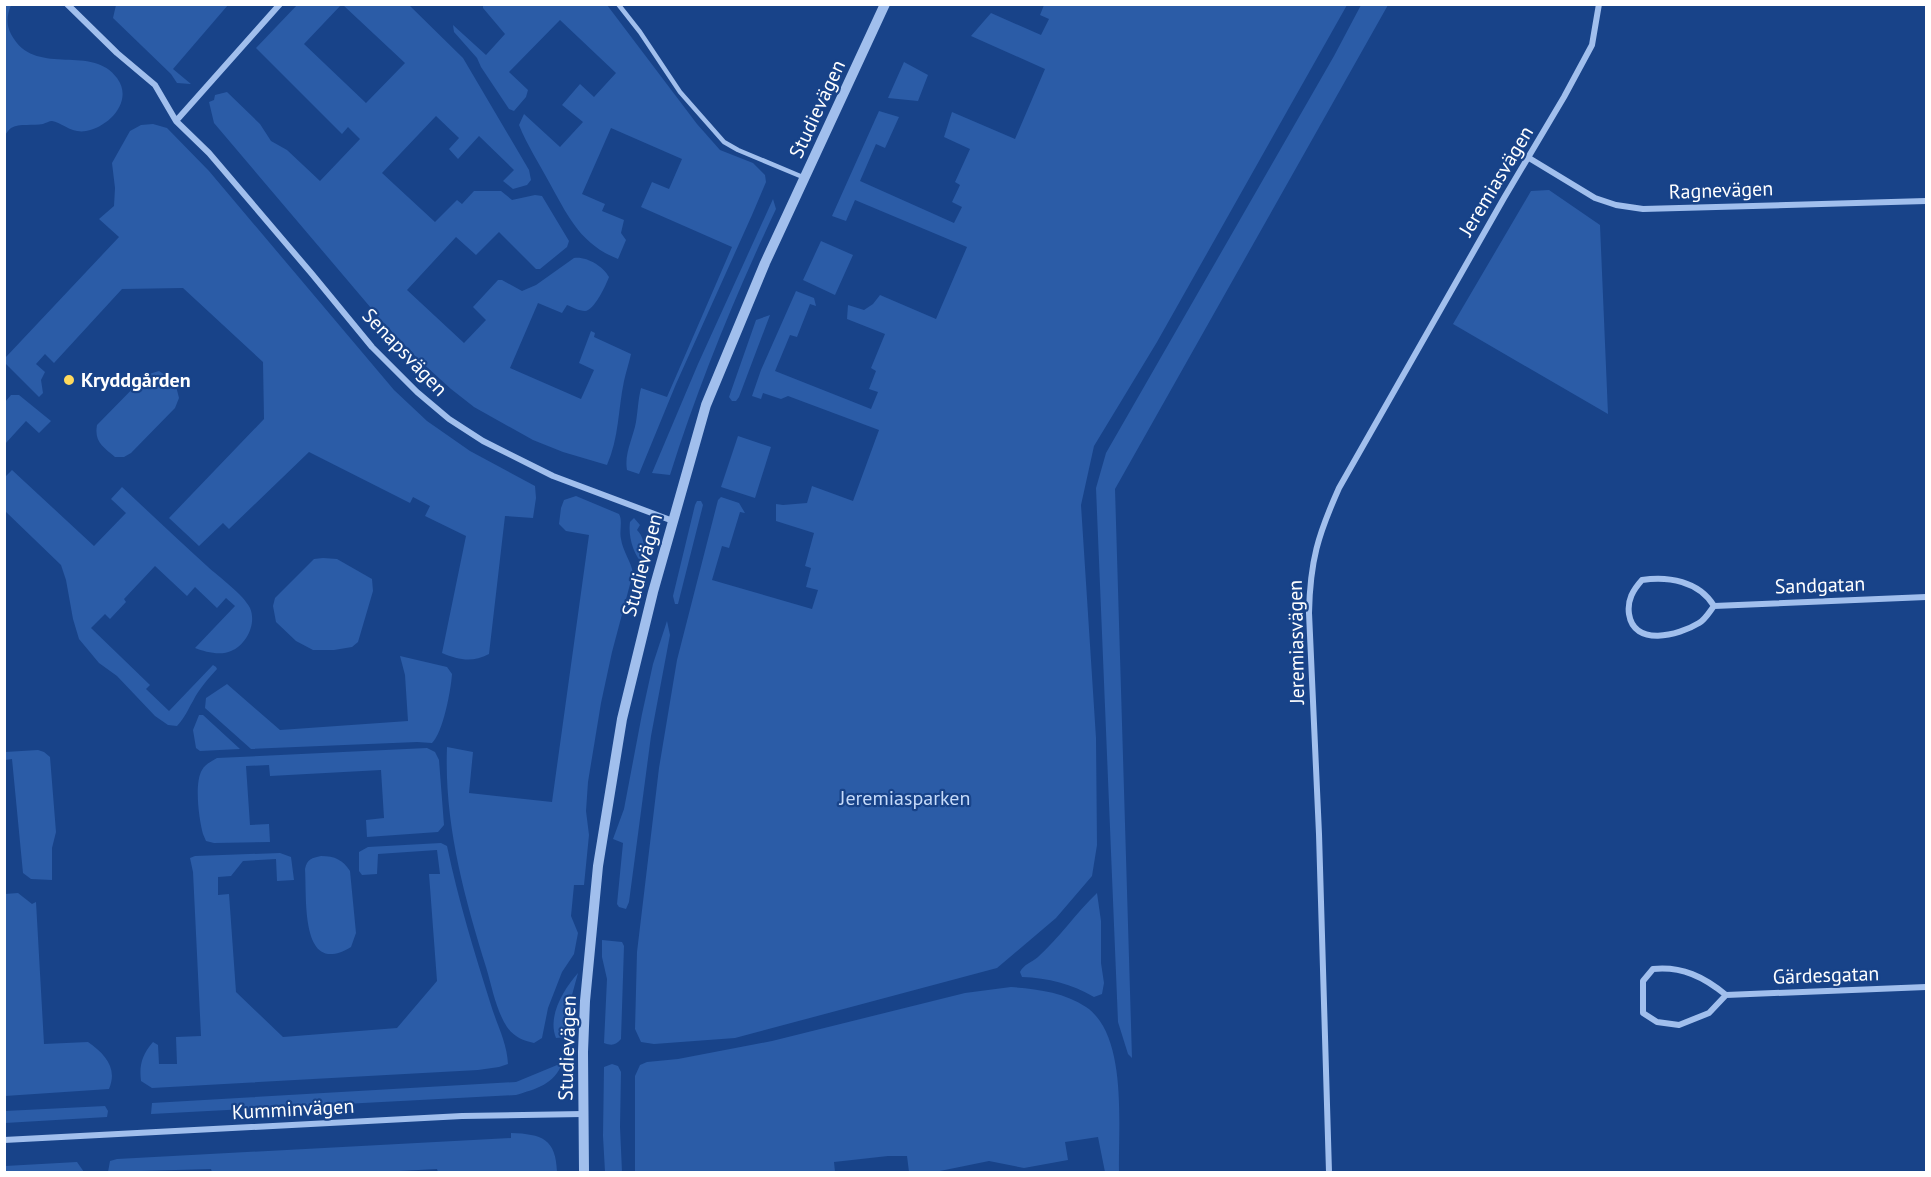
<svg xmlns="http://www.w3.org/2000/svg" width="1931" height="1177" font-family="'PT Sans',sans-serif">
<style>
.green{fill:#2b5ca7}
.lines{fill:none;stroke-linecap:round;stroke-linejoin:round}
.service{stroke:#a1bfed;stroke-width:4.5}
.minor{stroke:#a1bfed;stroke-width:6}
.tertiary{stroke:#a1bfed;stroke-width:10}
.poi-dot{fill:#ffda5d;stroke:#184389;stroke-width:2}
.labels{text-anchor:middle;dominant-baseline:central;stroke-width:4.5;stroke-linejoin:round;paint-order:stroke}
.street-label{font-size:20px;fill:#fff;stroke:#184389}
.poi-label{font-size:20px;font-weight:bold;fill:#fff;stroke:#184389;text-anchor:start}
.park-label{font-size:20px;fill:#c6dbfa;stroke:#184389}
</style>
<rect width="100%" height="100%" fill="#184389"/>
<path class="green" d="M 298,4 L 341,5 L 304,44 L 366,103 L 405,63 L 343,5 L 409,5 L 463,58 L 529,170 L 531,180 L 527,185 L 513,189 L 503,181 L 514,170 L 479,136 L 458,159 L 449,149 L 459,138 L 436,116 L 382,173 L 435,222 L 457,200 L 462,204 L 474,191 L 501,191 L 512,200 L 535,195 L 542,196 L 569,241 L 567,247 L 540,269 L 536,269 L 499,232 L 476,255 L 456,237 L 407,290 L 464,343 L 486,320 L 473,307 L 498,280 L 502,280 L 522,291 L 536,285 L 574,258 C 586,256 603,266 609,277 C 606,285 594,311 585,311 C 579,311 572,307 567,305 L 562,313 L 538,303 L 510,368 L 581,399 L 594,370 L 579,363 L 591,331 L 595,333 L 594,337 L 631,354 C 629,363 626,372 624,381 C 618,410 619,438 607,465 L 563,452 L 533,440 L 474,407 L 451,389 L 418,359 L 382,321 L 214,123 L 209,102 L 214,100 L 215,95 L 227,92 L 260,124 L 271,141 L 287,150 L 320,181 L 360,139 L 348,127 L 342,134 L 256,48 Z
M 11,5 C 6,18 6,27 14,39 C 38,76 93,44 117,78 C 134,101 109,127 86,131 C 72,134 61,122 52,121 C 49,121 46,123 43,124 C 34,126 19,123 11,128 C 8,130 7,133 5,135 L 4,5 Z
M 116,5 L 116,4 L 228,5 L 173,69 L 191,84 L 177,83 L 171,74 L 113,18 Z
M 483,5 L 607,5 L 697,124 L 720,150 L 753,163 L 765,175 L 766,182 L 752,215 L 676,384 L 639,474 L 627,470 C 624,454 633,438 636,422 C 638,410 638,400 641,388 L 667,397 L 732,247 L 641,207 L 652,182 L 669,189 L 682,159 L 611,128 L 582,194 L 605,204 L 602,211 L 624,220 L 621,233 L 626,240 L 618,259 C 580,244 568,216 549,182 C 539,163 527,145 519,125 L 524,114 L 560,147 L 583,122 L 562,105 L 580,84 L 594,97 L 616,73 L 560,20 L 509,72 L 528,90 L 526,97 L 514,111 L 509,109 L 481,67 L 477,58 L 454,32 L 453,25 L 486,55 L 505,34 L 483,8 Z
M 1044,5 L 1347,5 L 1157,342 L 1094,446 L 1081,505 L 1096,738 L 1097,845 L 1092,876 L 1056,918 L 997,968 L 735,1038 L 654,1044 L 641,1042 L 635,1029 L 637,952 L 659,768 L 677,660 L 718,500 L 721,497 L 739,503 L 745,513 L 740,512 L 729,548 L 722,546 L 712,580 L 812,609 L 818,590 L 806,587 L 811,568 L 805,566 L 814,533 L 776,521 L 776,504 L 783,505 L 807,503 L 812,486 L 853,501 L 879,430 L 788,396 L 781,399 L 763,393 L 761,399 L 752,396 L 761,370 L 796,291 L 814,298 L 816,306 L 810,304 L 797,337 L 790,335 L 775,371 L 871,409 L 878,392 L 869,389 L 876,371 L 871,368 L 885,334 L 847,319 L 848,305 L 864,310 L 873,304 L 880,295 L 936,319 L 967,247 L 855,200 L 846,221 L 832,216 L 879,111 L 899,117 L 885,148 L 876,144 L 860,181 L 954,223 L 962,207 L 952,202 L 960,185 L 955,182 L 970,149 L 944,137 L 952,112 L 1015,139 L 1045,69 L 971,36 L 991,13 L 1041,35 L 1049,19 L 1040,15 Z
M 1361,5 L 1388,5 L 1115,489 L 1132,1058 L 1128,1054 L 1118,1022 L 1096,488 L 1106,453 L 1334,56 Z
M 904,62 L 928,75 L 918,101 L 888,98 Z
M 153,124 L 167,128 L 209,171 L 394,390 L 427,421 L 470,451 L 535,486 L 536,498 L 533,518 L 505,516 L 489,654 C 472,663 459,660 442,653 L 466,536 L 425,516 L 430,506 L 413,497 L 410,503 L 309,452 L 229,529 L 223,523 L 199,546 L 169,518 L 264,419 L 263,362 L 183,288 L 122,289 L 54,363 L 45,354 L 36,364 L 45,372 L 41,380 L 43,393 L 39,397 L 5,363 L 6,357 L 119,237 L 99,219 L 114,206 L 115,188 L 112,163 L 130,131 L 141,125 Z
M 1549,190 L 1600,225 L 1608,414 L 1453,324 L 1531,191 Z
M 773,199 L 776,209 C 735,296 699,383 670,475 L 652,473 L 698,364 Z
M 821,241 L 853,255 L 835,295 L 803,280 Z
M 770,315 L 739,397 L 736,401 L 732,401 L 729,397 L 756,320 Z
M 159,371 L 175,382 L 179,398 L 175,408 L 131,453 L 124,457 L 115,457 C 103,447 94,442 97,425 L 146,375 Z
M 11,395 L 19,395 L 51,421 L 39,433 L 26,421 L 5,444 L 5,402 Z
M 738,436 L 771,447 L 755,498 L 721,487 Z
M 12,470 L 94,546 L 126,513 L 111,499 L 122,487 C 150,513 178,540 207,566 C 219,577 243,594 250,608 C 257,624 246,645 231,651 C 221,656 205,652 195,648 L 235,606 L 226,598 L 217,608 L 195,587 L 187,596 L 155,566 L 124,599 L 126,602 L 110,619 L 105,614 L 91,628 L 150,685 L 146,689 L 169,711 L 213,665 L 216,667 L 217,669 C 208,679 199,689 193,701 C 187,711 186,716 177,726 L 168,725 L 155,716 L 117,676 L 99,663 L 79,639 L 73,619 L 66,580 L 61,565 L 5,511 L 5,477 Z
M 576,496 L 619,514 C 623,521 619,531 621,539 C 623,552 631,561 633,573 L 612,652 L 601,703 L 588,782 L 586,811 L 589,835 L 584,885 L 574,885 L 571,916 L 578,933 L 574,954 L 562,972 L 548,1008 L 542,1038 L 534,1043 C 523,1041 514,1037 507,1027 C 496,1010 492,987 486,967 C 464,896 444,823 447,747 L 473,752 L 469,793 L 552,802 L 589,535 L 566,531 L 559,524 L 561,508 L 564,500 Z
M 697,501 L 701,501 L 703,505 L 678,604 L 675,604 L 673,596 L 695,505 Z
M 634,518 L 640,525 L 637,530 C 645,537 646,555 644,565 C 633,555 628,536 630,522 Z
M 323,558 L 337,559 L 372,579 L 373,591 L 358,642 L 352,647 L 334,650 L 313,650 L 296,641 L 276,622 L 273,606 L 275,598 L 314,559 Z
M 667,621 L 670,635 L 651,736 L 629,902 L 626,909 L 619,907 L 617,904 L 623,843 L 613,839 L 624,809 L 642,714 L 653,664 Z
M 400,656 L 447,667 L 452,674 C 451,690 443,733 432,743 L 417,742 L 251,749 L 205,708 L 206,698 L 227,684 L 280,730 L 408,721 L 405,675 Z
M 199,715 L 203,715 L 240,749 L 200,751 L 196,748 L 193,730 Z
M 427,748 L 435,752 L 439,760 L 444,825 L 438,832 L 367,837 L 366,820 L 384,818 L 381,770 L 270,776 L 269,765 L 246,766 L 250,825 L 269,824 L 270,842 L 214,843 L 206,841 L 203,834 C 199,820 194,783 202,770 C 205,764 211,762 217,758 Z
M 38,750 L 44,752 L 50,757 L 56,832 L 52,848 L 52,880 L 31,879 L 23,873 L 12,759 L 5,760 L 5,752 Z
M 441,843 L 447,846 C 458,899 474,951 490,1002 C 496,1023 507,1042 508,1064 L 499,1067 L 478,1070 L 152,1088 L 141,1081 C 139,1065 142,1055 153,1042 L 158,1045 L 159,1064 L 177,1064 L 176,1037 L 201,1036 L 193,872 L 190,858 L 195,856 L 280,853 L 291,857 L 294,880 L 277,881 L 276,859 L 243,861 L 231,876 L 218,877 L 218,895 L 229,894 L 236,992 L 283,1037 L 397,1028 L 437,981 L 429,874 L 440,874 L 437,850 L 378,854 L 377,874 L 362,875 L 359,871 L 359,852 L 368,847 Z
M 321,856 C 335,856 343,860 350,871 L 356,933 L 351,947 C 300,978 307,899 305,869 C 307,859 312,858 321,856 Z
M 18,893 L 32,904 L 36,902 L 44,1044 L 88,1042 C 105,1054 118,1068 109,1089 L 5,1096 L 5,894 Z
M 1097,893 L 1101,921 L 1101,963 L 1104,983 L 1102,994 L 1094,997 C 1072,984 1048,978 1022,977 L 1020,972 C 1024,964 1031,963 1038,957 C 1059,938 1076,913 1097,893 Z
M 602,940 L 622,942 L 624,946 L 621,1039 C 616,1045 612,1046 604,1043 L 607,979 L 602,957 Z
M 578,973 L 566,1017 L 566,1037 L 556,1038 C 547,1016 564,989 578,973 Z
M 1011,987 C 1037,989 1064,992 1086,1007 C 1128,1035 1118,1127 1119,1172 L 1105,1172 L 1098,1137 L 1065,1142 L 1068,1160 L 1024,1168 L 989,1161 L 935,1172 L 909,1172 L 907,1156 L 888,1156 L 834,1162 L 835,1172 L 635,1172 L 635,1076 L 640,1065 L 647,1062 L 678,1059 L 772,1041 L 965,993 Z
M 562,1063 C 555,1084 536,1089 516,1095 L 151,1114 L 152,1103 L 516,1082 Z
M 612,1064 L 618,1066 L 621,1072 L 620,1127 L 622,1172 L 605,1172 L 603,1136 L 604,1067 Z
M 105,1106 L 108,1111 L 107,1117 L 5,1123 L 5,1111 Z
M 511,1133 C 542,1134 556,1139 557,1172 L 438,1172 L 437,1169 L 382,1172 L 212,1172 L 211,1169 L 108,1172 L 110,1161 L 117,1159 L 511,1138 Z
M 77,1162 L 84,1172 L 5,1172 L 5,1166 Z"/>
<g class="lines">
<path class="service" d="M 618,4 L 640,32 L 680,92 L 724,142 L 738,150 L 805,178"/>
<path class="minor" d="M 67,4 L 117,53 L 155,85 L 176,121 L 209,153 L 312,274 L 372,347 L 417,392 L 449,419 L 483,441 L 553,476 L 673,521
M 176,121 L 280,4
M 1529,158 L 1595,198 L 1616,205 L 1643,209 L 1926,201
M 1714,606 C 1699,581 1668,576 1642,580 C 1633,590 1627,600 1629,614 C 1634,647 1678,636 1699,623 C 1705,620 1710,611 1714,606 L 1926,597
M 1726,995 L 1709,1013 L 1679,1025 L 1657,1022 L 1643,1013 L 1643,981 L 1653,969 C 1682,966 1704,977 1726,995 L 1926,987
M 4,1140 L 462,1116 L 583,1114
M 1329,1172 L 1319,834 L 1309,613 C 1310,561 1318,535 1339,488 L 1504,198 L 1564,97 L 1592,45 L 1599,4"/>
<path class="tertiary" d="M 584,1172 L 583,1052 L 585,1001 L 598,866 L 622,719 L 653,592 L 706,405 L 765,263 L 885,4"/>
</g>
<circle class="poi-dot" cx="69" cy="380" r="6"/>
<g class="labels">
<g class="street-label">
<text transform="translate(817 109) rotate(-65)">Studievägen</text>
<text transform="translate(1496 181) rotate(-59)">Jeremiasvägen</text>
<text transform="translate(1721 190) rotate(-2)">Ragnevägen</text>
<text transform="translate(405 352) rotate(46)">Senapsvägen</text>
<text transform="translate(642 565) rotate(-75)">Studievägen</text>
<text transform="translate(1820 585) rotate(-2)">Sandgatan</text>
<text transform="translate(1296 642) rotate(-91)">Jeremiasvägen</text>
<text transform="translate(1826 975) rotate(-2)">Gärdesgatan</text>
<text transform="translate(567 1048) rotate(-88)">Studievägen</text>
<text transform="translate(293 1109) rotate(-3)">Kumminvägen</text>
</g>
<g class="poi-label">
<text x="81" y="380">Kryddgården</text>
</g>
<g class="park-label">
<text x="905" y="798">Jeremiasparken</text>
</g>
</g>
<rect width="1931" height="1177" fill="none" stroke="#ffffff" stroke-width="12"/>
</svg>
